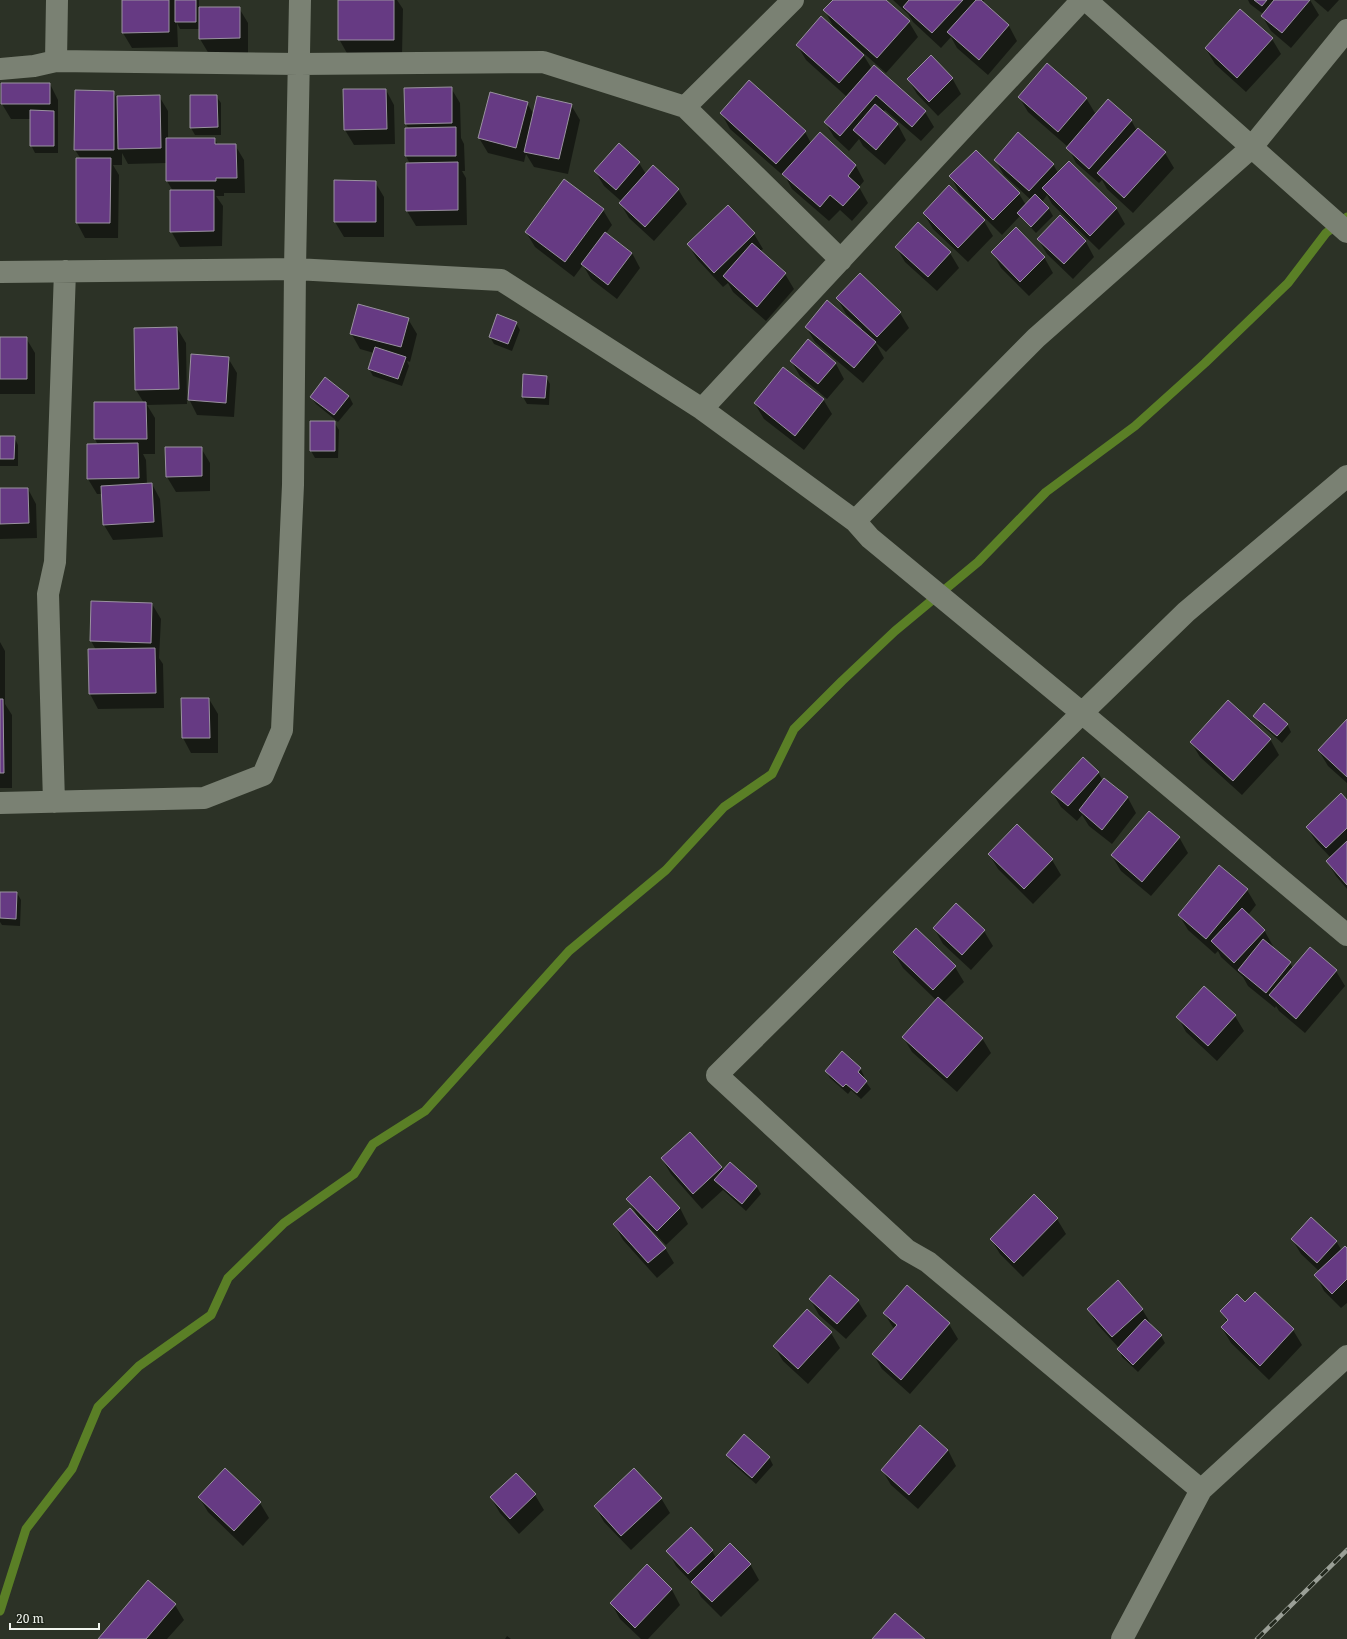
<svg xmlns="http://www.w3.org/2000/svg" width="1347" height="1639" font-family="'Noto Serif',serif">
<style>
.shadow{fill:#0007}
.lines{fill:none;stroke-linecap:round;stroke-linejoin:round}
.stream{stroke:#5a7f26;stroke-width:9}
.building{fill:#663a83;stroke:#9a92a0}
.street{stroke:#7a8173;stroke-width:22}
.rail-casing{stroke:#9ba097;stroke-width:4.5}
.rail{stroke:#22281d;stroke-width:3;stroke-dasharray:9;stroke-linecap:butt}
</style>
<rect width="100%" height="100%" fill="#2c3226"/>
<path class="shadow" d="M 123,0 L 199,0 L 199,8 L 239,8 L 248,23 L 248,53 L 209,54 L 200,39 L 200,29 L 180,29 L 177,23 L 178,47 L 132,48 L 123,33 Z
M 339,0 L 397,0 L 403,9 L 402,55 L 348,55 L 339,39 Z
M 834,0 L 884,0 L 909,22 L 918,37 L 886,73 L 833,26 L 825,11 Z
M 893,0 L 984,0 L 983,3 L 1009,26 L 1017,41 L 988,75 L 957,48 L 951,37 L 941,48 L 913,22 L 908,14 Z
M 1248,0 L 1310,0 L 1319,15 L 1291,48 L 1271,31 L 1262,16 L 1263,14 L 1250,4 Z
M 1314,0 L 1339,0 L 1328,12 Z
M 1272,39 L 1281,54 L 1246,92 L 1215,64 L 1206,49 Z
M 797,45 L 864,56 L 872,69 L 925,112 L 934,127 L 921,141 L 885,110 L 883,112 L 898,125 L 906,140 L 885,165 L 863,146 L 859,139 L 849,151 L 834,137 L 825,122 L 847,97 L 806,60 Z
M 952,78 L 961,94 L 938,116 L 917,94 L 908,79 Z
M 50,84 L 58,100 L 58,153 L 35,153 L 31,145 L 31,119 L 11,119 L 2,104 Z
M 451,88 L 460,103 L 461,138 L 464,144 L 465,171 L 462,171 L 466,178 L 467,225 L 416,226 L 407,211 L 410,164 L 406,156 L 406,129 L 409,129 L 406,124 Z
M 344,90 L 386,90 L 394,105 L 395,144 L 354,145 L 345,130 Z
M 113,92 L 119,101 L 159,96 L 168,111 L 168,139 L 215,139 L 218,145 L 235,145 L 244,160 L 245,193 L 224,193 L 224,196 L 216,196 L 223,206 L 222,246 L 180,247 L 171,231 L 173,191 L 167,181 L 167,163 L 128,164 L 122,153 L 122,165 L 113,165 L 119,175 L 118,238 L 85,238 L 77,223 L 81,159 L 75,150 Z
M 216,96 L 221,103 L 221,135 L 195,135 L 191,128 Z
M 1019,97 L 1086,98 L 1095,113 L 1091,118 L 1092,119 L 1131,120 L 1137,131 L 1165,153 L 1174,168 L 1133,213 L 1107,189 L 1102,180 L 1099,183 L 1076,163 L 1068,147 L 1028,112 Z
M 527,103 L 534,115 L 571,105 L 580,120 L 568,174 L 534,167 L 526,154 L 524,162 L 488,153 L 479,138 Z
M 721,113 L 805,132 L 811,143 L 820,133 L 856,166 L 864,181 L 859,187 L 868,203 L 852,221 L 840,210 L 829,221 L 792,189 L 786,178 L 730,129 Z
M 995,160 L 1053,164 L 1058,173 L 1116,208 L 1125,224 L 1099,250 L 1052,204 L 1047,195 L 1042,202 L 1049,209 L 1053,216 L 1036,233 L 1020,216 L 1002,235 L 959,192 L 951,177 L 1019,194 L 1026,205 L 1031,200 L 1004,175 Z
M 639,163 L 646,174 L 678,189 L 687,204 L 654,241 L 629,218 L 620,203 L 621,201 L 604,186 L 595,171 Z
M 564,180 L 603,210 L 612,225 L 606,233 L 632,253 L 640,268 L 617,299 L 591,279 L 583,265 L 574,277 L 535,247 L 526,232 Z
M 375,182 L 384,197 L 384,237 L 344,237 L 335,222 Z
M 924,214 L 984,221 L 993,236 L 968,262 L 933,229 Z
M 1060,217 L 1086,242 L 1094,257 L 1073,279 L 1047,254 L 1038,239 Z
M 754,234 L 763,249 L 760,251 L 785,274 L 794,289 L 766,321 L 733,292 L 728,283 L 723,287 L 697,259 L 688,244 Z
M 896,247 L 950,253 L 959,268 L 937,291 L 905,262 Z
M 992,252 L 1044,257 L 1053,273 L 1029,296 L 1001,268 Z
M 837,298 L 900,313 L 909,328 L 886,352 L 875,342 L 884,358 L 863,383 L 815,342 L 806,327 L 860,330 L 862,328 L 846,314 Z
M 408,319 L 417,334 L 410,362 L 407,361 L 409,366 L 402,386 L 373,376 L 369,369 L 374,353 L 360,349 L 351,333 Z
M 516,323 L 520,330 L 512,351 L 494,344 L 490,337 Z
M 177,328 L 186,343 L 187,404 L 147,405 L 155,418 L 155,454 L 143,454 L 146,460 L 147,484 L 152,484 L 160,499 L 163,537 L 113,540 L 104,525 L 102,494 L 97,494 L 88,479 L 98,445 L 95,439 L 144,403 L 136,390 Z
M 0,338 L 26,338 L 35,353 L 35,394 L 0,394 Z
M 228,358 L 237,373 L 234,417 L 197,415 L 189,399 Z
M 791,361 L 836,364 L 844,379 L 827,399 L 800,376 Z
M 546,377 L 550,384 L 549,405 L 527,404 L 523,397 Z
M 349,396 L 353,404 L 338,422 L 316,404 L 311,397 Z
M 823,399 L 832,414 L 804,450 L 764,419 L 755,404 Z
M 334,422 L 339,430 L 338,458 L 315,458 L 311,451 Z
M 0,437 L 14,437 L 18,445 L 18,466 L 0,466 Z
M 201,448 L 210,463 L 210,491 L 176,492 L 167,477 Z
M 0,489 L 28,489 L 36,504 L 37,538 L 0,539 Z
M 152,604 L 161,619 L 159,658 L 163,664 L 164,708 L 98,709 L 90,694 L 96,650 L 91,641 Z
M 0,642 L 5,651 L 5,704 L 12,715 L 12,788 L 0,788 Z
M 209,699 L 218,714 L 218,753 L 191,753 L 183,738 Z
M 1255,716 L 1287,724 L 1291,732 L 1282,743 L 1259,723 Z
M 1347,720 L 1347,783 L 1328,766 L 1319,751 Z
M 1270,739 L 1279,755 L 1242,795 L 1200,757 L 1191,742 Z
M 1098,772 L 1103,781 L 1105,779 L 1128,798 L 1136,813 L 1112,844 L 1089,826 L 1082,815 L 1077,821 L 1061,807 L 1052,792 Z
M 1347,802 L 1347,889 L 1336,876 L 1327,861 L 1331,858 L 1316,842 L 1307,827 Z
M 1017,825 L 1052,860 L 1061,875 L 1033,904 L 998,869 L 989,854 Z
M 1179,837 L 1188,853 L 1151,896 L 1121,871 L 1112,856 Z
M 1247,890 L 1256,905 L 1248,915 L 1264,930 L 1273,946 L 1272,947 L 1290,963 L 1293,968 L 1310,948 L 1336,971 L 1345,986 L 1305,1033 L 1279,1011 L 1276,1006 L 1275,1008 L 1248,986 L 1243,977 L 1221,957 L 1218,951 L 1215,954 L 1188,930 L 1179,915 Z
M 0,893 L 17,893 L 21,900 L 20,926 L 2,925 L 0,922 Z
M 934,928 L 984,931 L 993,946 L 971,970 L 943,944 Z
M 916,929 L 955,967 L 964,982 L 943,1003 L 982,1038 L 991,1053 L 957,1092 L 912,1052 L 903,1037 L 936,1000 L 903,968 L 894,953 Z
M 1204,988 L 1235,1016 L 1244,1031 L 1217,1061 L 1186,1032 L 1178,1017 Z
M 860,1068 L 864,1076 L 863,1078 L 871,1089 L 861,1099 L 851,1090 L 848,1094 L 830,1078 L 826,1071 Z
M 690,1133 L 724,1171 L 730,1164 L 757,1187 L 761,1194 L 746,1211 L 723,1190 L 702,1209 L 671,1174 L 662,1159 Z
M 1034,1195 L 1057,1219 L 1066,1234 L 1023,1277 L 1000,1254 L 991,1239 Z
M 628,1199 L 680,1208 L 688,1224 L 666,1245 L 645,1223 L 643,1224 L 665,1248 L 674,1263 L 657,1278 L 623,1240 L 614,1224 L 638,1217 Z
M 1292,1239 L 1336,1241 L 1342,1251 L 1347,1250 L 1347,1303 L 1341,1308 L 1324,1291 L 1316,1275 L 1320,1272 L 1301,1254 Z
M 1255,1293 L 1293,1330 L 1302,1345 L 1269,1380 L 1231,1343 L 1222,1328 L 1227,1322 L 1221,1311 L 1245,1303 Z
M 810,1299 L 858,1301 L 867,1316 L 846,1339 L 819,1315 Z
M 1088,1309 L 1142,1309 L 1151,1324 L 1150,1325 L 1161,1336 L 1165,1343 L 1138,1372 L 1122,1357 L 1119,1348 L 1097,1324 Z
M 807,1311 L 831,1333 L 840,1348 L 808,1384 L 783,1361 L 774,1346 Z
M 884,1313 L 949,1324 L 958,1339 L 910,1394 L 882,1369 L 873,1354 L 894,1329 Z
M 920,1426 L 948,1450 L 956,1466 L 918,1509 L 891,1485 L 882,1470 Z
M 727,1455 L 769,1457 L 773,1465 L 756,1484 L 731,1462 Z
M 225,1470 L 260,1503 L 269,1518 L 243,1546 L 208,1512 L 199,1497 Z
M 516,1474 L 535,1495 L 544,1510 L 519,1534 L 500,1513 L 491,1498 Z
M 661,1498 L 670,1513 L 631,1550 L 604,1522 L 595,1506 Z
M 668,1551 L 712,1551 L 716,1558 L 750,1564 L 759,1580 L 721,1617 L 701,1597 L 695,1586 L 676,1566 Z
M 647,1566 L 672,1590 L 680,1605 L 648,1639 L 641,1639 L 620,1619 L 611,1603 Z
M 175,1605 L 184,1620 L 167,1639 L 99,1639 Z
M 507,1636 L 511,1639 L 505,1639 Z"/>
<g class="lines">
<path class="stream" d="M 0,1611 L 26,1529 L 72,1469 L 98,1407 L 139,1366 L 211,1315 L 228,1278 L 284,1223 L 354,1174 L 373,1144 L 425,1111 L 569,951 L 666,870 L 724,807 L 772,774 L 794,729 L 842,681 L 895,631 L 978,562 L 1046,492 L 1135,426 L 1205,363 L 1288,283 L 1326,233 L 1347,217"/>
</g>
<path class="building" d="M 122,0 L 169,0 L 169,32 L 122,33 Z
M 175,0 L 196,0 L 196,22 L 175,22 Z
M 338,0 L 394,0 L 394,40 L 338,40 Z
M 833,0 L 886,0 L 910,21 L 877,58 L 823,10 Z
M 909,0 L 963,0 L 932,33 L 903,7 Z
M 976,0 L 981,0 L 1009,25 L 979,60 L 947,32 Z
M 1254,0 L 1267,0 L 1262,6 Z
M 1274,0 L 1310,0 L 1282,33 L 1261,16 Z
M 199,7 L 240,7 L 240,38 L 199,39 Z
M 1240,9 L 1273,38 L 1237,78 L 1205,48 Z
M 821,16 L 864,55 L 839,83 L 796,45 Z
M 931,55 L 953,78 L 929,102 L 907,79 Z
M 1047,63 L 1087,98 L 1058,132 L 1018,97 Z
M 874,65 L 926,111 L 912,127 L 876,95 L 840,136 L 824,122 Z
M 749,80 L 806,131 L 776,164 L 720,113 Z
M 1,83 L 50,83 L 50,104 L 1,104 Z
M 452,87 L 452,123 L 405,124 L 404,88 Z
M 343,89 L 386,89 L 387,129 L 344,130 Z
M 75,90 L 114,91 L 114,150 L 74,150 Z
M 490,92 L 528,102 L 516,148 L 478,138 Z
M 160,95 L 161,148 L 118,149 L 117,96 Z
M 190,95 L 217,95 L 218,127 L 190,128 Z
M 537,96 L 572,104 L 559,159 L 524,152 Z
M 1108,99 L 1132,120 L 1089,169 L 1066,148 Z
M 875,104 L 898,124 L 876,150 L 853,130 Z
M 30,110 L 54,111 L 54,146 L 30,146 Z
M 456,127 L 456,156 L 405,156 L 405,128 Z
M 1138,128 L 1166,152 L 1124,198 L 1097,173 Z
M 820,132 L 856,165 L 848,176 L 860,187 L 843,206 L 830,195 L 820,207 L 782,174 Z
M 1018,132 L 1054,164 L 1029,191 L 994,160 Z
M 166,138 L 215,138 L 215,144 L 236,144 L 237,178 L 216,178 L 216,181 L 166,181 Z
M 619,143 L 640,162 L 616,190 L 594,171 Z
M 976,150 L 1020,193 L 993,220 L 949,176 Z
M 76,158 L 111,158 L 110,223 L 76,223 Z
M 1069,161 L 1117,208 L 1090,236 L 1042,188 Z
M 458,162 L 458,210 L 406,211 L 406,163 Z
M 653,165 L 679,189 L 645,227 L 619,203 Z
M 564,179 L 604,209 L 565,262 L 525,232 Z
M 334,180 L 376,181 L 376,222 L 334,222 Z
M 949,185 L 985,220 L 958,248 L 923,213 Z
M 170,190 L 214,190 L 214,231 L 170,232 Z
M 1035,194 L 1049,208 L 1031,227 L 1017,213 Z
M 728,205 L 755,233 L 714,273 L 687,244 Z
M 1060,215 L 1086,241 L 1064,264 L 1037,239 Z
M 918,222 L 951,252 L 928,277 L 895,247 Z
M 1016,227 L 1045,257 L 1020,282 L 991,252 Z
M 605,232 L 632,253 L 608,285 L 581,264 Z
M 752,243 L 786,273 L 757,307 L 723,276 Z
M 860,273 L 901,312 L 877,337 L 836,298 Z
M 827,300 L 876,342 L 854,368 L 805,327 Z
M 358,304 L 409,318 L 401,347 L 350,334 Z
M 497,314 L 517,322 L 508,344 L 489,337 Z
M 177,327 L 179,389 L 135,390 L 134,328 Z
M 0,337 L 27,337 L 27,379 L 0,379 Z
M 808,339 L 836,363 L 818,384 L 790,361 Z
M 375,347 L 406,357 L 398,379 L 368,369 Z
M 191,354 L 229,357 L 226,403 L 188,400 Z
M 783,367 L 824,399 L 795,436 L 754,403 Z
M 523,374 L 547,376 L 545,398 L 522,397 Z
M 325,377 L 349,396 L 334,415 L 310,397 Z
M 94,402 L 146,402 L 147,439 L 94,439 Z
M 310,421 L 335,421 L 335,451 L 310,451 Z
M 0,436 L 15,436 L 14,459 L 0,459 Z
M 138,443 L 139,478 L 87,479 L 87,444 Z
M 165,447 L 202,447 L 202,476 L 166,477 Z
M 152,483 L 154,522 L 103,525 L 101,486 Z
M 0,488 L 28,488 L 29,523 L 0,524 Z
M 91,601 L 152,603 L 151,643 L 90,641 Z
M 155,648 L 156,693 L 89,694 L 88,649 Z
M 181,698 L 209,698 L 210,738 L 182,738 Z
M 0,699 L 3,699 L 4,773 L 0,773 Z
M 1228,700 L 1271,739 L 1233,781 L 1190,742 Z
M 1264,703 L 1288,724 L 1277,736 L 1253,716 Z
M 1347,719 L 1347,777 L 1318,750 Z
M 1083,757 L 1099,772 L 1068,806 L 1051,792 Z
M 1104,778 L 1128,797 L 1102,830 L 1079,810 Z
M 1341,793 L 1347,800 L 1347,828 L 1326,848 L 1306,827 Z
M 1149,811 L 1180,837 L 1142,882 L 1111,855 Z
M 1017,824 L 1053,859 L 1024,889 L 988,854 Z
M 1347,841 L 1347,885 L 1326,861 Z
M 1219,865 L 1248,889 L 1206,939 L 1178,915 Z
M 0,892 L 17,892 L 16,919 L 0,918 Z
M 956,903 L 985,930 L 962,955 L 933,928 Z
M 1242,908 L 1265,930 L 1234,963 L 1211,941 Z
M 916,928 L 956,966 L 933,990 L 893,952 Z
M 1263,939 L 1291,962 L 1266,993 L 1238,970 Z
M 1310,947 L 1337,970 L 1296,1019 L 1269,995 Z
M 1204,986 L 1236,1015 L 1208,1046 L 1176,1017 Z
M 938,997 L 983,1038 L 947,1078 L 902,1037 Z
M 842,1051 L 861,1068 L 858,1072 L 867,1081 L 857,1093 L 846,1084 L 843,1087 L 825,1071 Z
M 690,1132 L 722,1167 L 693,1194 L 661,1158 Z
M 730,1162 L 757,1186 L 742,1204 L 714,1180 Z
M 650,1176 L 680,1208 L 657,1231 L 626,1199 Z
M 1034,1194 L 1058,1218 L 1014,1263 L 990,1239 Z
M 630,1208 L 666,1248 L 648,1263 L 613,1224 Z
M 1311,1217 L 1337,1241 L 1317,1263 L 1291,1239 Z
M 1345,1246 L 1347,1248 L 1347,1279 L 1332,1294 L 1314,1275 Z
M 830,1275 L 859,1300 L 837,1324 L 809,1299 Z
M 1118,1280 L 1143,1309 L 1112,1337 L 1087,1309 Z
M 907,1285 L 950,1323 L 901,1380 L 872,1354 L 897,1325 L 883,1313 Z
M 1255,1292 L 1294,1329 L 1260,1366 L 1221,1327 L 1228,1320 L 1220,1311 L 1237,1294 L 1245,1302 Z
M 807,1309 L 832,1332 L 798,1369 L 773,1346 Z
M 1145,1319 L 1162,1335 L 1133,1365 L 1117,1349 Z
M 920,1425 L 948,1450 L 909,1495 L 881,1470 Z
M 744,1434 L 770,1457 L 752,1478 L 726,1455 Z
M 225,1468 L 261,1502 L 234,1531 L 198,1497 Z
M 634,1468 L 662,1498 L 621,1536 L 594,1506 Z
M 516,1473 L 536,1494 L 510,1519 L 490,1497 Z
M 691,1527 L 713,1550 L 688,1574 L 666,1551 Z
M 730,1543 L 751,1564 L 712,1602 L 691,1582 Z
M 647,1564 L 672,1589 L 635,1628 L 610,1603 Z
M 148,1580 L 176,1604 L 146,1639 L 98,1639 Z
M 895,1613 L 925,1639 L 872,1639 Z"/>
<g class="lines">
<path class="street" d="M 793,0 L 685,107 L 841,260
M 1086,0 L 1347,232
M 56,61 L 57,0
M 0,69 L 34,66 L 56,61 L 299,64 L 543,62 L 685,107
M 0,272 L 295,269 L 501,280 L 702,409 L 855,521 L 1036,338 L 1251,148 L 1347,30
M 702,409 L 1082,0
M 855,521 L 870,538 L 1082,713 L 1347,935
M 54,802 L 48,594 L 55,562 L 65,271
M 0,803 L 204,798 L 263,775 L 282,730 L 293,485 L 295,269 L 300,0
M 1201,1490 L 928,1262 L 907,1250 L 717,1075 L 1082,713 L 1186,612 L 1347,476
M 1122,1639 L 1201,1490 L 1347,1356"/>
<g class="rail-casing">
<path id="rail" d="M 1257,1639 L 1347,1550"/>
</g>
<use href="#rail" class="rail"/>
</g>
<path d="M10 1623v6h89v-6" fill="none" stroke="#f2f6ef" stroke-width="2"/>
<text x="16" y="1623" font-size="12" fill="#f2f6ef" stroke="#22281d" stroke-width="3" paint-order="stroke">20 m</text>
</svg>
